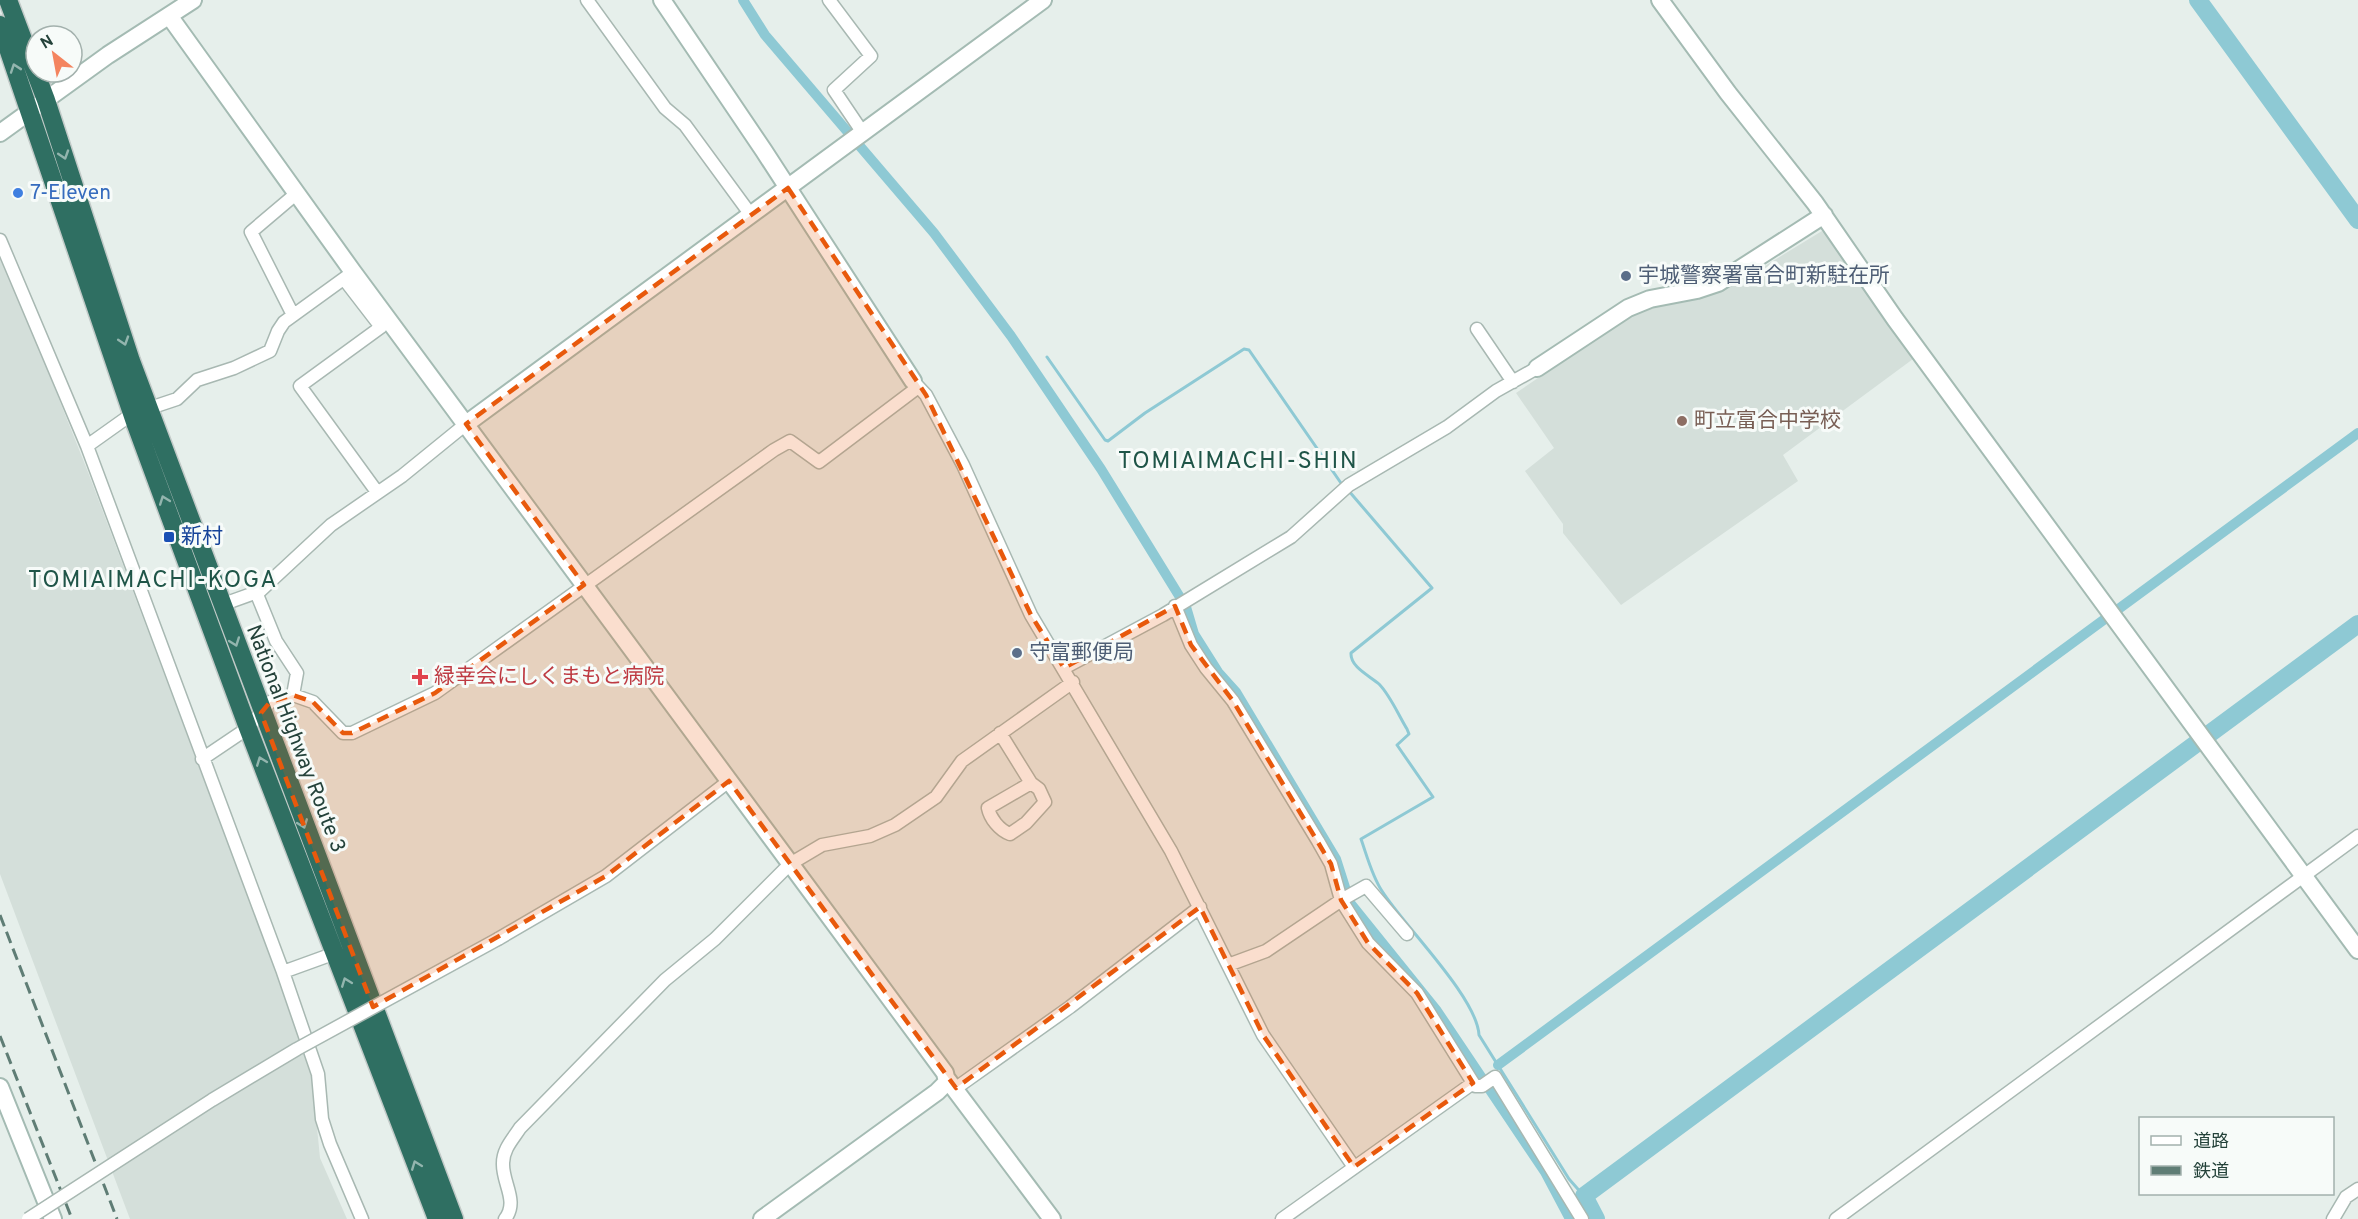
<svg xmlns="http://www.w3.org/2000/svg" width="2358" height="1219" font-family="Overpass,'Noto Sans JP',sans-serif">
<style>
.built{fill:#d4dfda}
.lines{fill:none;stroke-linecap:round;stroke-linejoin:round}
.stream{stroke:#8ec9d4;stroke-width:3}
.canal{stroke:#8ec9d4;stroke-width:10}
.river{stroke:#8ec9d4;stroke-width:18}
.street-casing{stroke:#a8b8b2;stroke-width:15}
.secondary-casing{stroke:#a4bbb3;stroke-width:20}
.highway-casing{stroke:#c2cac8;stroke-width:21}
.street{stroke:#fff;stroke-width:12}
.secondary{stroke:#fff;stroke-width:16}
.highway{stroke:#2f6f62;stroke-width:18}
.rail{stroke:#5f7d75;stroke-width:3;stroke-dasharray:12 6;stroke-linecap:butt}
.street-bridge-casing{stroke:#a8b8b2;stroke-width:15;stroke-linecap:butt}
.street-bridge{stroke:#fff;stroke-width:12}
.oneway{stroke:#93b5ae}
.marked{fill:#e8590c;fill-opacity:0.2;stroke:#e8590c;stroke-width:4.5;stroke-dasharray:12 8;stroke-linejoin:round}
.shop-dot{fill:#3f7fe0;stroke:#f7fbf9;stroke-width:2}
.service-dot{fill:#5c6f8a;stroke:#f7fbf9;stroke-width:2}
.education-dot{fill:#8d6e63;stroke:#f7fbf9;stroke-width:2}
.transit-dot{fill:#1a4fb4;stroke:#f7fbf9;stroke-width:2}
.health-dot{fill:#e0444e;stroke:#f7fbf9;stroke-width:2}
.labels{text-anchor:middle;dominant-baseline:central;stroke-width:6;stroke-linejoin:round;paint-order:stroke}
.shop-label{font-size:21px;fill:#366cbe;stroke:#f7fbf9;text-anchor:start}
.service-label{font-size:21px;fill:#4e5e75;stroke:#f7fbf9;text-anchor:start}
.education-label{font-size:21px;fill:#785e54;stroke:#f7fbf9;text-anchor:start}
.transit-label{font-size:21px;fill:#164399;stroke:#f7fbf9;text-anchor:start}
.health-label{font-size:21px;fill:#be3a42;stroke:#f7fbf9;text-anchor:start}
.street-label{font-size:21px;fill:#24423a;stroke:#f7fbf9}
.quarter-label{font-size:24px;letter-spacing:1.5px;fill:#1f5548;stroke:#f7fbf9}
</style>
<rect width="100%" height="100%" fill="#e6efeb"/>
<path class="built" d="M 1822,231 L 1827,235 L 1913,359 L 1783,455 L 1798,481 L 1621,605 L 1563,533 L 1563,524 L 1525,471 L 1554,448 L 1516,393 L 1628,317 L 1667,302 L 1732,286 Z
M 0,251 L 88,472 L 280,982 L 312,1077 L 320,1158 L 347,1219 L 130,1219 L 0,874 Z"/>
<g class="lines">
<path class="stream" d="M 1047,357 L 1105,440 L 1108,441 L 1145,413 L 1244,349 L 1249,350 L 1343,486
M 1348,490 L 1432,588 L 1351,653 C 1350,667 1370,676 1379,684 C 1390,695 1399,716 1407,729 L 1409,734 L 1397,745 L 1433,797 L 1361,839 C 1367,856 1372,876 1382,891 C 1404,926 1477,997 1479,1035 L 1569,1179 L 1584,1196"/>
<path class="canal" d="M 743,0 L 765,35 L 934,233 L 1011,336 L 1101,469 L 1186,607 L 1194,634 L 1218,672 L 1236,692 L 1336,859 L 1350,903 L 1437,1011 L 1545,1172 L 1570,1219
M 1498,1065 L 2358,433"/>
<path class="river" d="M 2198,0 L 2358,220
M 1596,1219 L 1584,1196 L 2358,624"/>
<g class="street-casing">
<path id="street" d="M 587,0 L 665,108 L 685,125 L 751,215
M 829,0 L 871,56 L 834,90 L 863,133
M 0,240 L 87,446 L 283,972 L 318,1074 L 322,1119 L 330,1144 L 362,1219
M 344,279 L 381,327 L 300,386 L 377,492
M 293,315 L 251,232 L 297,193
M 1477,329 L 1513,382
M 913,381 L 926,395 L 963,465 L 1031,615 L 1171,851 L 1263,1035 L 1354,1167
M 87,446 L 132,414 L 177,399 L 197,380 L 234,368 L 270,351 L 278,331 L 284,322 L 353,272
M 256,592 L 276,641 L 297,673 L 293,695
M 221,605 L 260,591 L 331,525 L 402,476 L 466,424
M 1175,606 L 1191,645 L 1206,668 L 1233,701 L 1318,841 L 1331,864 L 1341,900 L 1368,943 L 1417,993 L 1475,1086 L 1482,1086 L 1495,1077 L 1582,1219
M 1064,668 L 1163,615 L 1291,537 L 1349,485 L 1447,427 L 1496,391 L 1537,368
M 1000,733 L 1031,783 L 1039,789 L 1045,802 L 1026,823 L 1010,834 C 999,830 990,818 988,808 L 1031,783
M 202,759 L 248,728 L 270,702 L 293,695 L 313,702 L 343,733 L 352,733 L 435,693 L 774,450 L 790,441 L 819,462 L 917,388
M 498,939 L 606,876 L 729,781
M 1228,965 L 1266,951 L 1343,899 L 1366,886 L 1407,934
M 283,972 L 341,951
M 956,1088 L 1070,1007 L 1200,907
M 505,1219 C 519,1201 502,1183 503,1163 C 503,1149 513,1139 520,1128 L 665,980 L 715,939 L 790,864 L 822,845 L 870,836 L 895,825 L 936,797 L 962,761 L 1073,682
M 1282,1219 L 1473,1083
M 1836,1219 L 2358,836
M 2333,1219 L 2346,1197 L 2358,1189"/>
</g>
<g class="secondary-casing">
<path id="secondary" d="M 662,0 L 764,151 L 913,381
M 1660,0 L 1728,93 L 1815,203 L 1895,319 L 2358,950
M 170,17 L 353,272 L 945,1073 L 947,1082 L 937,1092 L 762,1219
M 0,133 L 108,55 L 193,0
M 1537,368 L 1628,308 L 1650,299 L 1697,290 L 1718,283 L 1824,215
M 466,424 L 1043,0
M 947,1079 L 1052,1219
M 0,1087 L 53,1219"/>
</g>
<g class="highway-casing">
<path id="highway" d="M 8,0 L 46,100 L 131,361 L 454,1219
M 0,25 L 136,425 L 248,728 L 437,1219"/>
</g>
<use href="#street" class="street"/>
<use href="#secondary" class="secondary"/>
<use href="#highway" class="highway"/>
<path class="rail" d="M 0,915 L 117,1219
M 0,1036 L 72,1219"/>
<g class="street-bridge-casing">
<path id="street-bridge" d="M 28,1219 L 212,1100 L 297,1049 L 498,939"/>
</g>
<use href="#street-bridge" class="street-bridge"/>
</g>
<defs><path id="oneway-chevron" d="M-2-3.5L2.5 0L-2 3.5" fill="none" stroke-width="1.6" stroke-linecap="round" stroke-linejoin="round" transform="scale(1.5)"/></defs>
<g class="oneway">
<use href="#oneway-chevron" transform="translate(15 68) rotate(-109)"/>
<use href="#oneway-chevron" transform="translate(64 155) rotate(72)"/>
<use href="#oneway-chevron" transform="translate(124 341) rotate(72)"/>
<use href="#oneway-chevron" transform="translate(164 500) rotate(-110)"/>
<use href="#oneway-chevron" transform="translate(235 642) rotate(70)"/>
<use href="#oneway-chevron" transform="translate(261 761) rotate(-111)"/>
<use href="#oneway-chevron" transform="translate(303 824) rotate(69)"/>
<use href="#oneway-chevron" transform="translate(346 982) rotate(-111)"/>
<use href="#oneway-chevron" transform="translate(416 1165) rotate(-111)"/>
</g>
<path class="marked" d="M 788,188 L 926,395 L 1031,615 L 1064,668 L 1175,606 L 1191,645 L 1233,701 L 1331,864 L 1341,900 L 1368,943 L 1417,993 L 1473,1083 L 1354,1167 L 1263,1035 L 1200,907 L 956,1088 L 729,781 L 606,876 L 373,1007 L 261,713 L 270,702 L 293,695 L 313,702 L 343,733 L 352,733 L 435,693 L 584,585 L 466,424 Z"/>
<circle class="shop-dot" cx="18" cy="193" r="6"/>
<g class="service-dot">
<circle cx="1626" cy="276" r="6"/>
<circle cx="1017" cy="653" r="6"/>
</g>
<circle class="education-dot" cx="1682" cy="421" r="6"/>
<rect class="transit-dot" x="163" y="531" width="12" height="12" rx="3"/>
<path class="health-dot" d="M417 668h6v6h6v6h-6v6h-6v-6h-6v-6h6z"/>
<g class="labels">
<g class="shop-label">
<text x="30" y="193">7-Eleven</text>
</g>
<g class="service-label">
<text x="1638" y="276">宇城警察署富合町新駐在所</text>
<text x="1029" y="653">守富郵便局</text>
</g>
<g class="education-label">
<text x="1694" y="421">町立富合中学校</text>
</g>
<g class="transit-label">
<text x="181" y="537">新村</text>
</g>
<g class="health-label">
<text x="434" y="677">緑幸会にしくまもと病院</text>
</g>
<g class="street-label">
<text transform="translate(295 739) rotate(69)">National Highway Route 3</text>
</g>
<g class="quarter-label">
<text x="1238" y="462">TOMIAIMACHI-SHIN</text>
<text x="153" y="581">TOMIAIMACHI-KOGA</text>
</g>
</g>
<rect x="2139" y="1117" width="195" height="78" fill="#f7fbf9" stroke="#a3b1ad" stroke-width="1.5"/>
<rect x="2151" y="1136" width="30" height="9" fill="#ffffff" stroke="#a3b1ad" stroke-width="1.5"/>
<text x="2193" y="1147" font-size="18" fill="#24423a">道路</text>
<rect x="2151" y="1166" width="30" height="9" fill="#5f7d75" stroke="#a3b1ad" stroke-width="1.5"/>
<text x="2193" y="1177" font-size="18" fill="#24423a">鉄道</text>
<g transform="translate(54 54) rotate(329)"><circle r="28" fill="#f7fbf9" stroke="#a3b1ad" stroke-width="1.5"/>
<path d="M0-4.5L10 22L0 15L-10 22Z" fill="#f4845f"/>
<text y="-9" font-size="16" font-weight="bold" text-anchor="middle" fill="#24423a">N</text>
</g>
</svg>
